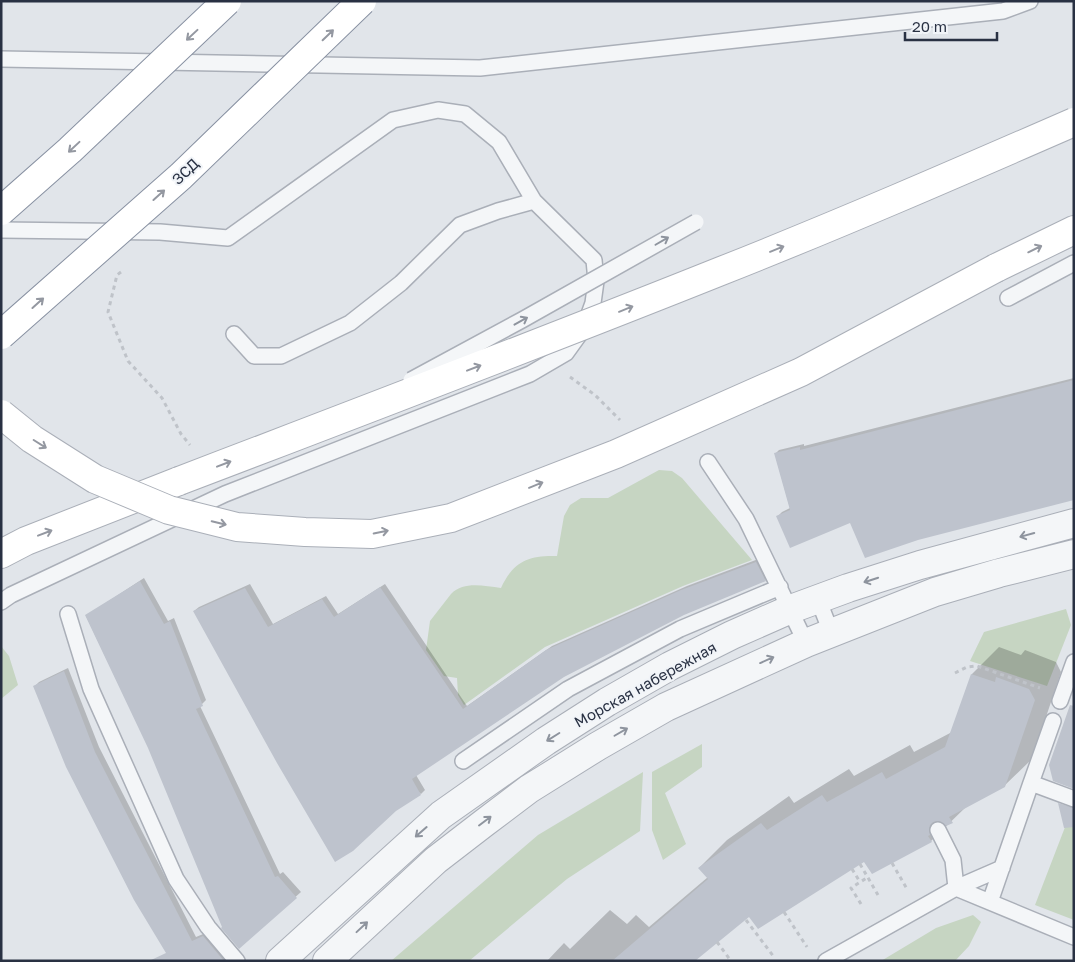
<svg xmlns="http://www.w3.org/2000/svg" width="1075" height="962" font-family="'Golos Text',sans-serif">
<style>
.green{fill:#c6d5c2}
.shadow{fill:#0003}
.building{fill:#bec3cd}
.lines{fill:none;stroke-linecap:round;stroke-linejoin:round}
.service-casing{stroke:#aaafb8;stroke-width:18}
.tertiary-casing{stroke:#aaafb8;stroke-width:30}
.secondary-casing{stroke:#aaafb8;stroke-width:30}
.path{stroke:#bfc3c9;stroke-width:3;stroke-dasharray:4 4;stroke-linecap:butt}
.service{stroke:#f4f6f8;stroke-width:15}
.tertiary{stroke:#f4f6f8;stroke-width:28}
.secondary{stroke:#fff;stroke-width:28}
.service-bridge-casing{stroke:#aaafb8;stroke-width:18;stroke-linecap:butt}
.secondary-bridge-casing{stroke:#aaafb8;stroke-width:30;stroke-linecap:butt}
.motorway-bridge-casing{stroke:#8891a2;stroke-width:30;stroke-linecap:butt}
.service-bridge{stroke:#f4f6f8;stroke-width:15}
.secondary-bridge{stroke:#fff;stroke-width:28}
.motorway-bridge{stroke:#fff;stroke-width:28}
.oneway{stroke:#9498a1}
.oneway2{stroke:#8e949e}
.labels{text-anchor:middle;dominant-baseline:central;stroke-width:4;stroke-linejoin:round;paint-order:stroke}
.street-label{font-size:15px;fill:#293143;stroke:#f1f4f8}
</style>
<rect width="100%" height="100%" fill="#e1e5ea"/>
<path class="green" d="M 659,470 L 672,471 L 682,478 L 752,560 L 683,586 L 545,647 L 464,705 L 458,695 L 457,678 L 444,676 L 426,650 L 430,621 L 451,594 C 464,581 483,586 501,588 C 513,562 528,555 557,556 L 564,516 L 570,505 L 581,498 L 608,498 Z
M 1066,609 L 1071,625 L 1047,686 L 970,661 L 984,632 Z
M 1,646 L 9,656 L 18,685 L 1,699 Z
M 702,744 L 702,767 L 665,793 L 686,844 L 663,860 L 652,830 L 652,772 Z
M 643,772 L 640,831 L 567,879 L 469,961 L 391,961 L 538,835 Z
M 1072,809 L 1074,810 L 1074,920 L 1035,905 Z
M 973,915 L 981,922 L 969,946 L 955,961 L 881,961 L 936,928 Z"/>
<path class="shadow" d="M 1074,378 L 1074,499 L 778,516 L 782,512 L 790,508 L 775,454 L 779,450 L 804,444 L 804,446 Z
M 761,558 L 769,576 L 765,580 L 683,614 L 564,676 L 416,775 L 425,790 L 421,794 L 194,611 L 199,607 L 250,584 L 273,624 L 326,596 L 338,614 L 385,584 L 467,706 L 552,646 L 687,586 Z
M 144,578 L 168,621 L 174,618 L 206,700 L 200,706 L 280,874 L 283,872 L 301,892 L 239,947 L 149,748 L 86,616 Z
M 999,647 L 1021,655 L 1025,650 L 1056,662 L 1061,672 L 1032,759 L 1004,786 L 968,805 L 931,841 L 865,860 L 749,915 L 693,961 L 547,961 L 564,943 L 570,949 L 610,910 L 627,924 L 636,915 L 649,927 L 708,877 L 699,868 L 727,840 L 789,796 L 794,803 L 849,769 L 854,776 L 910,745 L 914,752 L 952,732 L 972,674 Z
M 68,668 L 99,747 L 196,937 L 208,932 L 231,961 L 172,961 L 35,686 L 39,682 Z"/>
<path class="building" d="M 1074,380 L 1074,500 L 918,540 L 865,558 L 850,523 L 790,548 L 776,516 L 790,510 L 774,453 L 800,447 L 800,450 Z
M 756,562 L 766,581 L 684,615 L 564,677 L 412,779 L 421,795 L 396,811 L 353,851 L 335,862 L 277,763 L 193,611 L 245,588 L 268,627 L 322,599 L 334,617 L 380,587 L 463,709 L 546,650 L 681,590 Z
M 140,581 L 164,624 L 170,621 L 203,706 L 196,709 L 275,877 L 278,876 L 297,898 L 239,949 L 221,928 L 222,927 L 148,748 L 85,615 Z
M 64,671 L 95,752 L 192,941 L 203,936 L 224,961 L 149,961 L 166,953 L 134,900 L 66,767 L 33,686 Z
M 971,674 L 995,682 L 996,677 L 1029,689 L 1035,700 L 1005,787 L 949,817 L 953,823 L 946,826 L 939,821 L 933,822 L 930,825 L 929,830 L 930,835 L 928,836 L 932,842 L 872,874 L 864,862 L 758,929 L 749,917 L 695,961 L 612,961 L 708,879 L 698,868 L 761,823 L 767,830 L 822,795 L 827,802 L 882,772 L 886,779 L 945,747 Z
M 1070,705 L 1074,706 L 1074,789 L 1053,781 L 1049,765 Z
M 1058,803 L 1074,808 L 1074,827 L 1064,828 Z"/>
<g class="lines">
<g class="service-casing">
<path id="service" d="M 1,59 L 480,68 L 1003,11 L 1030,1
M 1,230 L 160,232 L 228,238 L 393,120 L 438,110 L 465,114 L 499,142 L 534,201 L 594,260 L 596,281 L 593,303 L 584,328 L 566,353 L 530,374 L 225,494 L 11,595 L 1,602
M 1008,298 L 1074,263
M 234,334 L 254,356 L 281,356 L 350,323 L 401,283 L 460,225 L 498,211 L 534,201
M 708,462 L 746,519 L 806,643
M 818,599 L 831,632
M 68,614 L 91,689 L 176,879 L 208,927 L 237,961
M 1060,701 L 1074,662
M 463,761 L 568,689 L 680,629 L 780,587
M 1031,783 L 1053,721
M 938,830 L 953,860 L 956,888 L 1074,937
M 990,902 L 1031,783 L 1074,799
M 826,961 L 956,888 L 1002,868"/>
</g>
<g class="tertiary-casing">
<path id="tertiary" d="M 280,961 L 441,815 L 546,741 L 607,702 L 670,666 L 732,635 L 791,609 L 848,588 L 920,565 L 1074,523
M 327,961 L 436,860 L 484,823 L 529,789 L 598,746 L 666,707 L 806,643 L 935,592 L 999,573 L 1074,554"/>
</g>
<g class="secondary-casing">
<path id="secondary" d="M 996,268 L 1074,230
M 1,554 L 26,541 L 179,481"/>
</g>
<path class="path" d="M 121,272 L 117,275 L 108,312 L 128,361 L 162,398 L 181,434 L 190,445
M 570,377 L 595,395 L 620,420
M 1073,632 L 1074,632
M 955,673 L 967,667 L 977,666 L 1040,688
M 892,863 L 907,889
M 860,864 L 878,895
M 852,869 L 860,882
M 861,904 L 851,888 L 868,877
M 784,912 L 807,947
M 746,920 L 774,957
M 717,942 L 731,961"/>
<use href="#service" class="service"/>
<use href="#tertiary" class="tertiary"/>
<use href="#secondary" class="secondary"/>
<g class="service-bridge-casing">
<path id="service-bridge" d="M 411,380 L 522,320 L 696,222"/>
</g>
<g class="secondary-bridge-casing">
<path id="secondary-bridge" d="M 1,414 L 32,439 L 95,479 L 169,510 L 237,527 L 305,532 L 372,534 L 451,518 L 616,454 L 801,372 L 996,268
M 179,481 C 360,412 541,343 721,271 C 840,224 957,173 1074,122"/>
</g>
<g class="motorway-bridge-casing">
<path id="motorway-bridge" d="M 1,211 L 70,150 L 227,1
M 1,335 L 181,176 L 362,1"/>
</g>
<use href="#service-bridge" class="service-bridge"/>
<use href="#secondary-bridge" class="secondary-bridge"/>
<use href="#motorway-bridge" class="motorway-bridge"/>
</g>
<defs><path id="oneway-shaft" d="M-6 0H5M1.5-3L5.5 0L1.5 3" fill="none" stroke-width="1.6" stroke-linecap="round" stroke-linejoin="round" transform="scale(1.25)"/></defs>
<g class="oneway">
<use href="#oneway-shaft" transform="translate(192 35) rotate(137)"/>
<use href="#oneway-shaft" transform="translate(328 35) rotate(-44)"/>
<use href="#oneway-shaft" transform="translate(74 147) rotate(137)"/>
<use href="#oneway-shaft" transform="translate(159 195) rotate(-42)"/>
<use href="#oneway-shaft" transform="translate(777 249) rotate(-22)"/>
<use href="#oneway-shaft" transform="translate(1035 249) rotate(-26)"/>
<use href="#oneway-shaft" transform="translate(38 303) rotate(-42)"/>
<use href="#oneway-shaft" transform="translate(626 309) rotate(-22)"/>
<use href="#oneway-shaft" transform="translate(474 368) rotate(-21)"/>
<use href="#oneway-shaft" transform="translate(40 444) rotate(32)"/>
<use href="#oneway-shaft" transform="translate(224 464) rotate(-21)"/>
<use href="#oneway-shaft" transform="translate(536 485) rotate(-22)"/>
<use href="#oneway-shaft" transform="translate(219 523) rotate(13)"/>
<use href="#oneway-shaft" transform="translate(381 532) rotate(-12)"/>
<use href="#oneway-shaft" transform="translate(45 533) rotate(-21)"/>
</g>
<g class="oneway2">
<use href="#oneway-shaft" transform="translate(662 241) rotate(-30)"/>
<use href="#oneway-shaft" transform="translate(521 321) rotate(-29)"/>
<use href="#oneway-shaft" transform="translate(1027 535) rotate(165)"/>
<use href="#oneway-shaft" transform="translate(871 580) rotate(162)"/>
<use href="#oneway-shaft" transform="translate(767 660) rotate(-24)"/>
<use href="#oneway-shaft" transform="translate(621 732) rotate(-30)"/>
<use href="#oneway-shaft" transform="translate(553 737) rotate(148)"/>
<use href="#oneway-shaft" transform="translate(485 821) rotate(-37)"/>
<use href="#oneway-shaft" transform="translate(421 832) rotate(139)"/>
<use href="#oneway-shaft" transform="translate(362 927) rotate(-43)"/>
</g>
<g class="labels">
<g class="street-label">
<text transform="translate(185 171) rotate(-43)">ЗСД</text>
<text transform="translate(645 684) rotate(-29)">Морская набережная</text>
</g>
</g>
<rect width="1075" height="962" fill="none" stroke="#293143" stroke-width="5"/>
<path d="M905 32v8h92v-8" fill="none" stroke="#293143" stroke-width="2.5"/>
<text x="912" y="32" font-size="15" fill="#293143" stroke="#f1f4f8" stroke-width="4" paint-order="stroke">20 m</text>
</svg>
